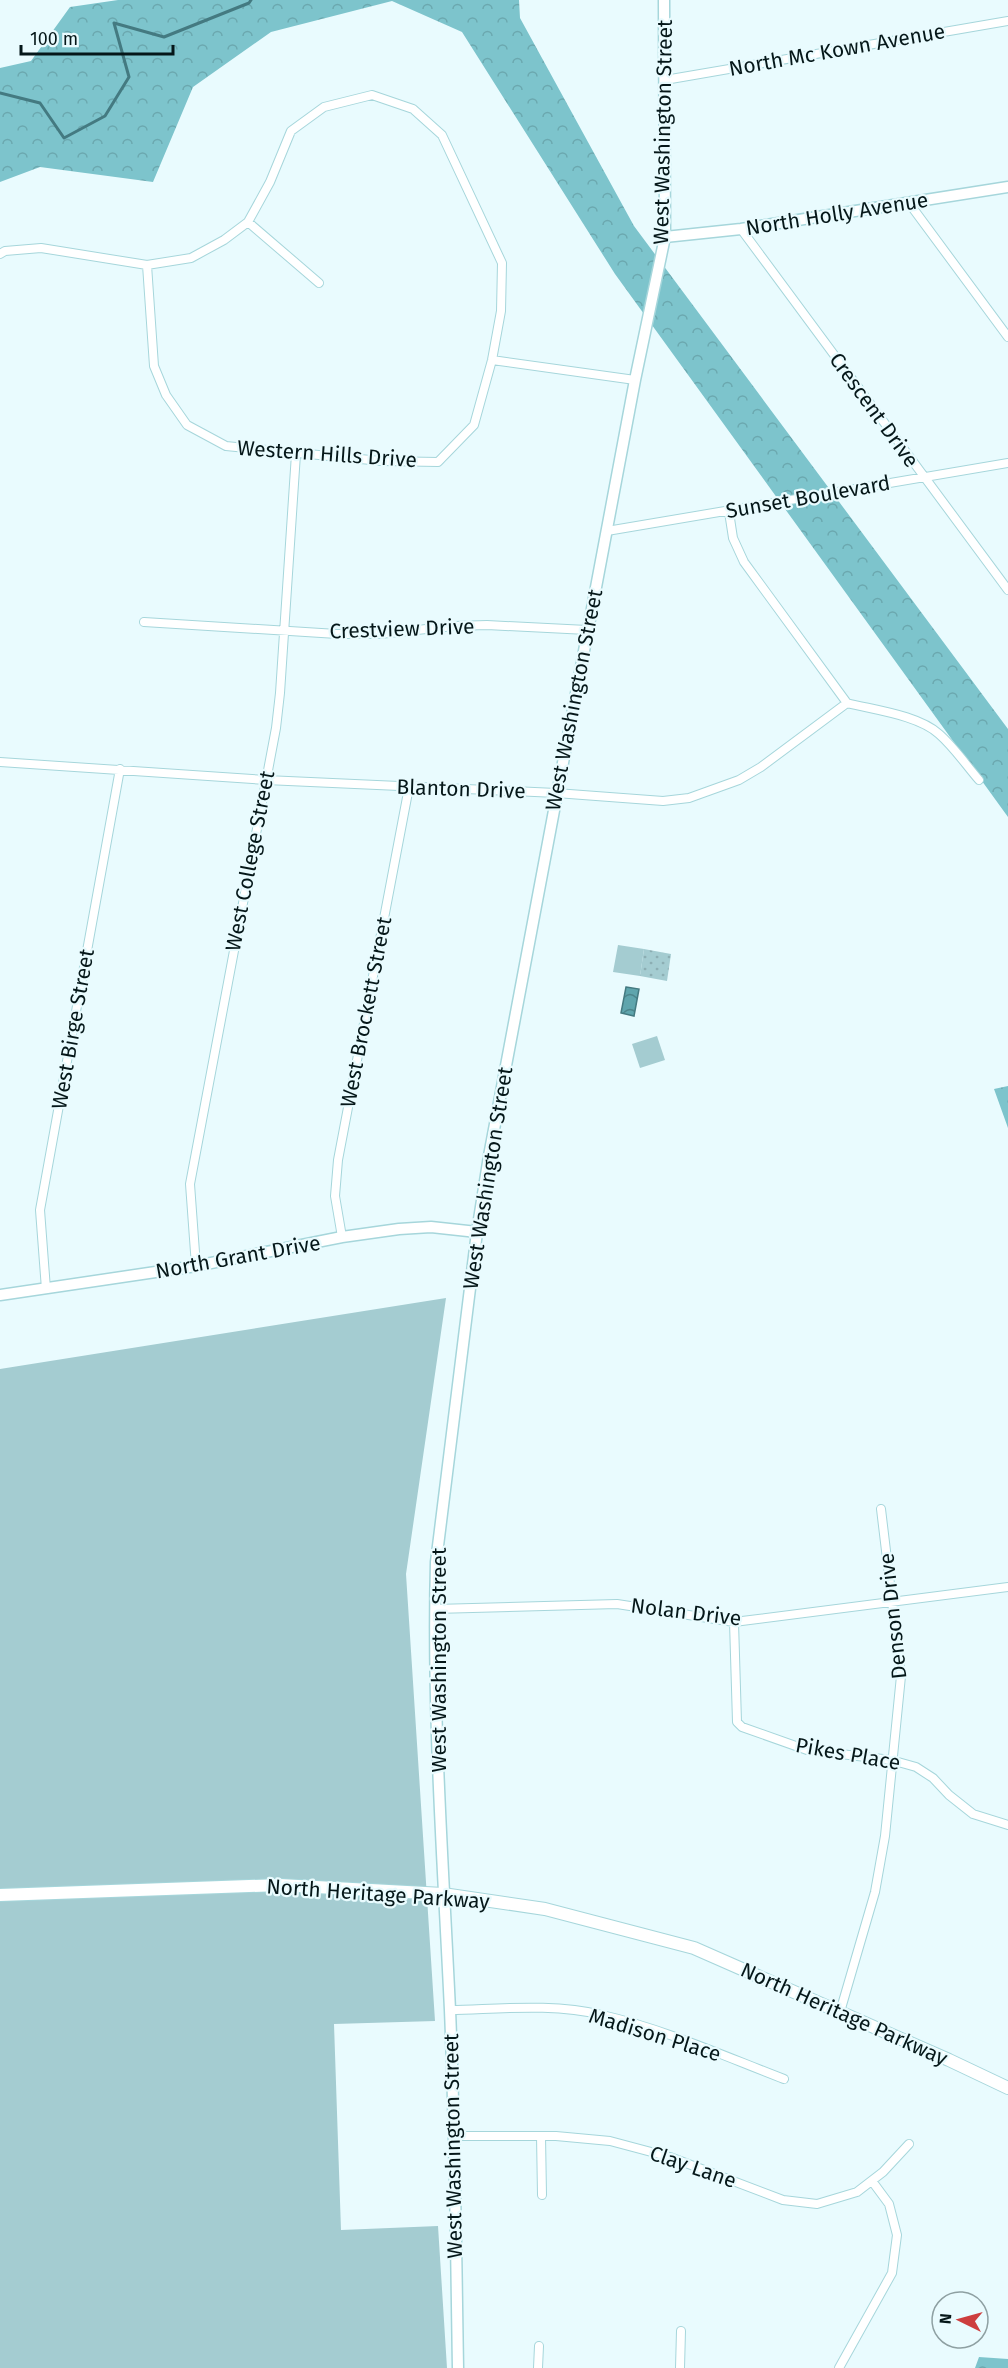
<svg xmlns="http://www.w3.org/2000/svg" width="1008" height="2368" font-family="'Fira Sans',sans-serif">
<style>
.green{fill:#a4ccd1}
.forest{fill:url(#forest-crowns)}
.park{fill:url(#park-dots)}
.water{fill:url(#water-waves);stroke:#447a81;stroke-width:1.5}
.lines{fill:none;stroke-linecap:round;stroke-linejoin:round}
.stream{stroke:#447a81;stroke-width:3}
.minor-casing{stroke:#a6d6db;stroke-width:10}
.tertiary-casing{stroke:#a6d6db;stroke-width:13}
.secondary-casing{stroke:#a6d6db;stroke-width:14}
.minor{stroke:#fff;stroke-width:8}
.tertiary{stroke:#fff;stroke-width:10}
.secondary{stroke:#fff;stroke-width:12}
.labels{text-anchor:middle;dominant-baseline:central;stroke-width:4.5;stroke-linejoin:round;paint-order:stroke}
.street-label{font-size:21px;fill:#051719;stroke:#e9fbfe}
</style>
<defs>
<pattern id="forest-crowns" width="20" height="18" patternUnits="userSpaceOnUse" patternTransform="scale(1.5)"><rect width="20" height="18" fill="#7dc4cc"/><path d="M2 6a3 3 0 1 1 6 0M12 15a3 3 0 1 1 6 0" fill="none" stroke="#6ba8af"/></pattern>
<pattern id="park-dots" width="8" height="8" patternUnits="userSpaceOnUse" patternTransform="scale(1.5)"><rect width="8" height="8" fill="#a4ccd1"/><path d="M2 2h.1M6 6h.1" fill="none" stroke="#8caeb3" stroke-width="1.8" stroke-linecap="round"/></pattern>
<pattern id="water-waves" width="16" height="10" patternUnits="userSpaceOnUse" patternTransform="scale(1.5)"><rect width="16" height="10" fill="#5fa5ad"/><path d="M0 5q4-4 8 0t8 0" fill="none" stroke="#4c858c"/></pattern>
</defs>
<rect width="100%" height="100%" fill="#e9fbfe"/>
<path class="green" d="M 618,945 L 644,949 L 640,976 L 613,972 Z
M 657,1036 L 665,1060 L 640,1068 L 632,1044 Z
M 446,1298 L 406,1574 L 435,2021 L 334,2024 L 341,2230 L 438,2226 L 447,2368 L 0,2368 L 0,1369 Z"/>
<path class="forest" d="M 118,0 L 519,0 L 520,18 L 634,226 L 1008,729 L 1008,817 L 615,274 L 462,32 L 392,1 L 271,32 L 193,87 L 153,182 L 40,167 L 0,182 L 0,68 L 31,61 L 70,7 Z
M 1008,1086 L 1008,1128 L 994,1089 Z
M 979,2357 L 1008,2359 L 1008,2368 L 975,2368 Z"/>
<path class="park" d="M 644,949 L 671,954 L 667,981 L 640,976 Z"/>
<path class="water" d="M 626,987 L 639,989 L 634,1016 L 621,1013 Z"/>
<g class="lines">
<path class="stream" d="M 0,93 L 40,103 L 64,138 L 105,116 L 129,77 L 114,23 L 164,37 L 249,3 L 251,0"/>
<g class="minor-casing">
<path id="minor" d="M 665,80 L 1008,21
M 372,95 L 413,109 L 442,135 L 502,263 L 501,311 L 492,360 L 474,425 L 438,462 L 381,461 L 226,446 L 187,425 L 166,395 L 154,366 L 147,265 L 191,258 L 224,240 L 248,222 L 270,182 L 291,131 L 324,107 Z
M 909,203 L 1008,337
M 248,222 L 319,283
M 741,229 L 1008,590
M 0,254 L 5,251 L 41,248 L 147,265
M 492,360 L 635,380
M 729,512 L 733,538 L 744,562 L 847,703
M 607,531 L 1008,463
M 144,622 L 337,634 L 380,634 L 454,626 L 487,625 L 587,630
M 847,703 C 874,710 918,715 939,734 C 954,747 966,765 979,780
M 0,762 L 266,780 L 556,793 L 663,801 L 689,798 L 739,780 L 761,767 L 847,703
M 342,1237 L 335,1196 L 338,1160 L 409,787
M 196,1266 L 190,1184 L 276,728 L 280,693 L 296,454
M 46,1289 L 40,1210 L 120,769
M 435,1609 L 617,1604 L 734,1622 L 1008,1587
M 734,1622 L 737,1722 L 742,1727 L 807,1750 L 891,1760 L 916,1767 L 933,1778 L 949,1795 L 973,1814 L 1008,1825
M 450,2010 C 500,2009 553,2003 602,2015 C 664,2029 724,2056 784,2079
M 840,2012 L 875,1892 L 885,1836 L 901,1676 L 881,1509
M 454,2136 L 556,2136 L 610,2141 L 670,2157 L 783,2200 L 817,2204 L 857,2192 L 883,2172 L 909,2144
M 541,2136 L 542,2195
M 538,2368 L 539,2346
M 680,2368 L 681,2331
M 839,2368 L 892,2273 L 897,2235 L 889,2204 L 872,2181"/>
</g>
<g class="tertiary-casing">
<path id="tertiary" d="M 665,237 L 741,229 L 1008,187
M 0,1295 L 196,1266 L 342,1237 L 399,1229 L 431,1227 L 477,1232
M 458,2368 C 456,2249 455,2129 450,2010 C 443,1861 432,1712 436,1562 L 477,1232 L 489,1156 L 635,380 L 665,237 L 664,0"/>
</g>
<g class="secondary-casing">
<path id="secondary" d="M 0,1895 L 280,1885 L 443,1894 L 545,1909 L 694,1948 L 949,2060 L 1008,2088"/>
</g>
<use href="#minor" class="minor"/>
<use href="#tertiary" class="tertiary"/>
<use href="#secondary" class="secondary"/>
</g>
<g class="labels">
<g class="street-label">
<text transform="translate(837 50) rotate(-10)">North Mc Kown Avenue</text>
<text transform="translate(663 132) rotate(-89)">West Washington Street</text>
<text transform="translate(837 214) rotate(-9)">North Holly Avenue</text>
<text transform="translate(874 410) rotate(54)">Crescent Drive</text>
<text transform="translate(327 454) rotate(4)">Western Hills Drive</text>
<text transform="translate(808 497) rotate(-10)">Sunset Boulevard</text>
<text transform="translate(402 629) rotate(-2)">Crestview Drive</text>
<text transform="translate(574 700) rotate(-79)">West Washington Street</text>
<text transform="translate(461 789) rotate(2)">Blanton Drive</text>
<text transform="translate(250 861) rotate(-79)">West College Street</text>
<text transform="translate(366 1012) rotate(-79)">West Brockett Street</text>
<text transform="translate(73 1029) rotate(-80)">West Birge Street</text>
<text transform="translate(488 1178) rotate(-81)">West Washington Street</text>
<text transform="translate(238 1257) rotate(-10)">North Grant Drive</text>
<text transform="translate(686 1612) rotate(7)">Nolan Drive</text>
<text transform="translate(893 1616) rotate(-96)">Denson Drive</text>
<text transform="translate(439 1660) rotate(-90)">West Washington Street</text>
<text transform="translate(848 1754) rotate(10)">Pikes Place</text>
<text transform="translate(378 1894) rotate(4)">North Heritage Parkway</text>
<text transform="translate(844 2014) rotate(24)">North Heritage Parkway</text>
<text transform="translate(655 2035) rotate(17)">Madison Place</text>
<text transform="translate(453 2146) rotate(-91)">West Washington Street</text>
<text transform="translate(693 2167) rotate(19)">Clay Lane</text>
</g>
</g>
<g transform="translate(960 2320) rotate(275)"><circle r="28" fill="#e9fbfe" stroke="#8ea0a2" stroke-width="1.5"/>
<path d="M0-4.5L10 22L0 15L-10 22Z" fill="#cd3e3e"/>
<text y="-9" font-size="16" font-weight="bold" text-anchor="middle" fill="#051719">N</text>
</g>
<path d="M21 45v9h152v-9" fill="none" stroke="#051719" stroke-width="3"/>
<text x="30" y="45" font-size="18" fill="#051719" stroke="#e9fbfe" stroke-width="4.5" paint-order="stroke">100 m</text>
</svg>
